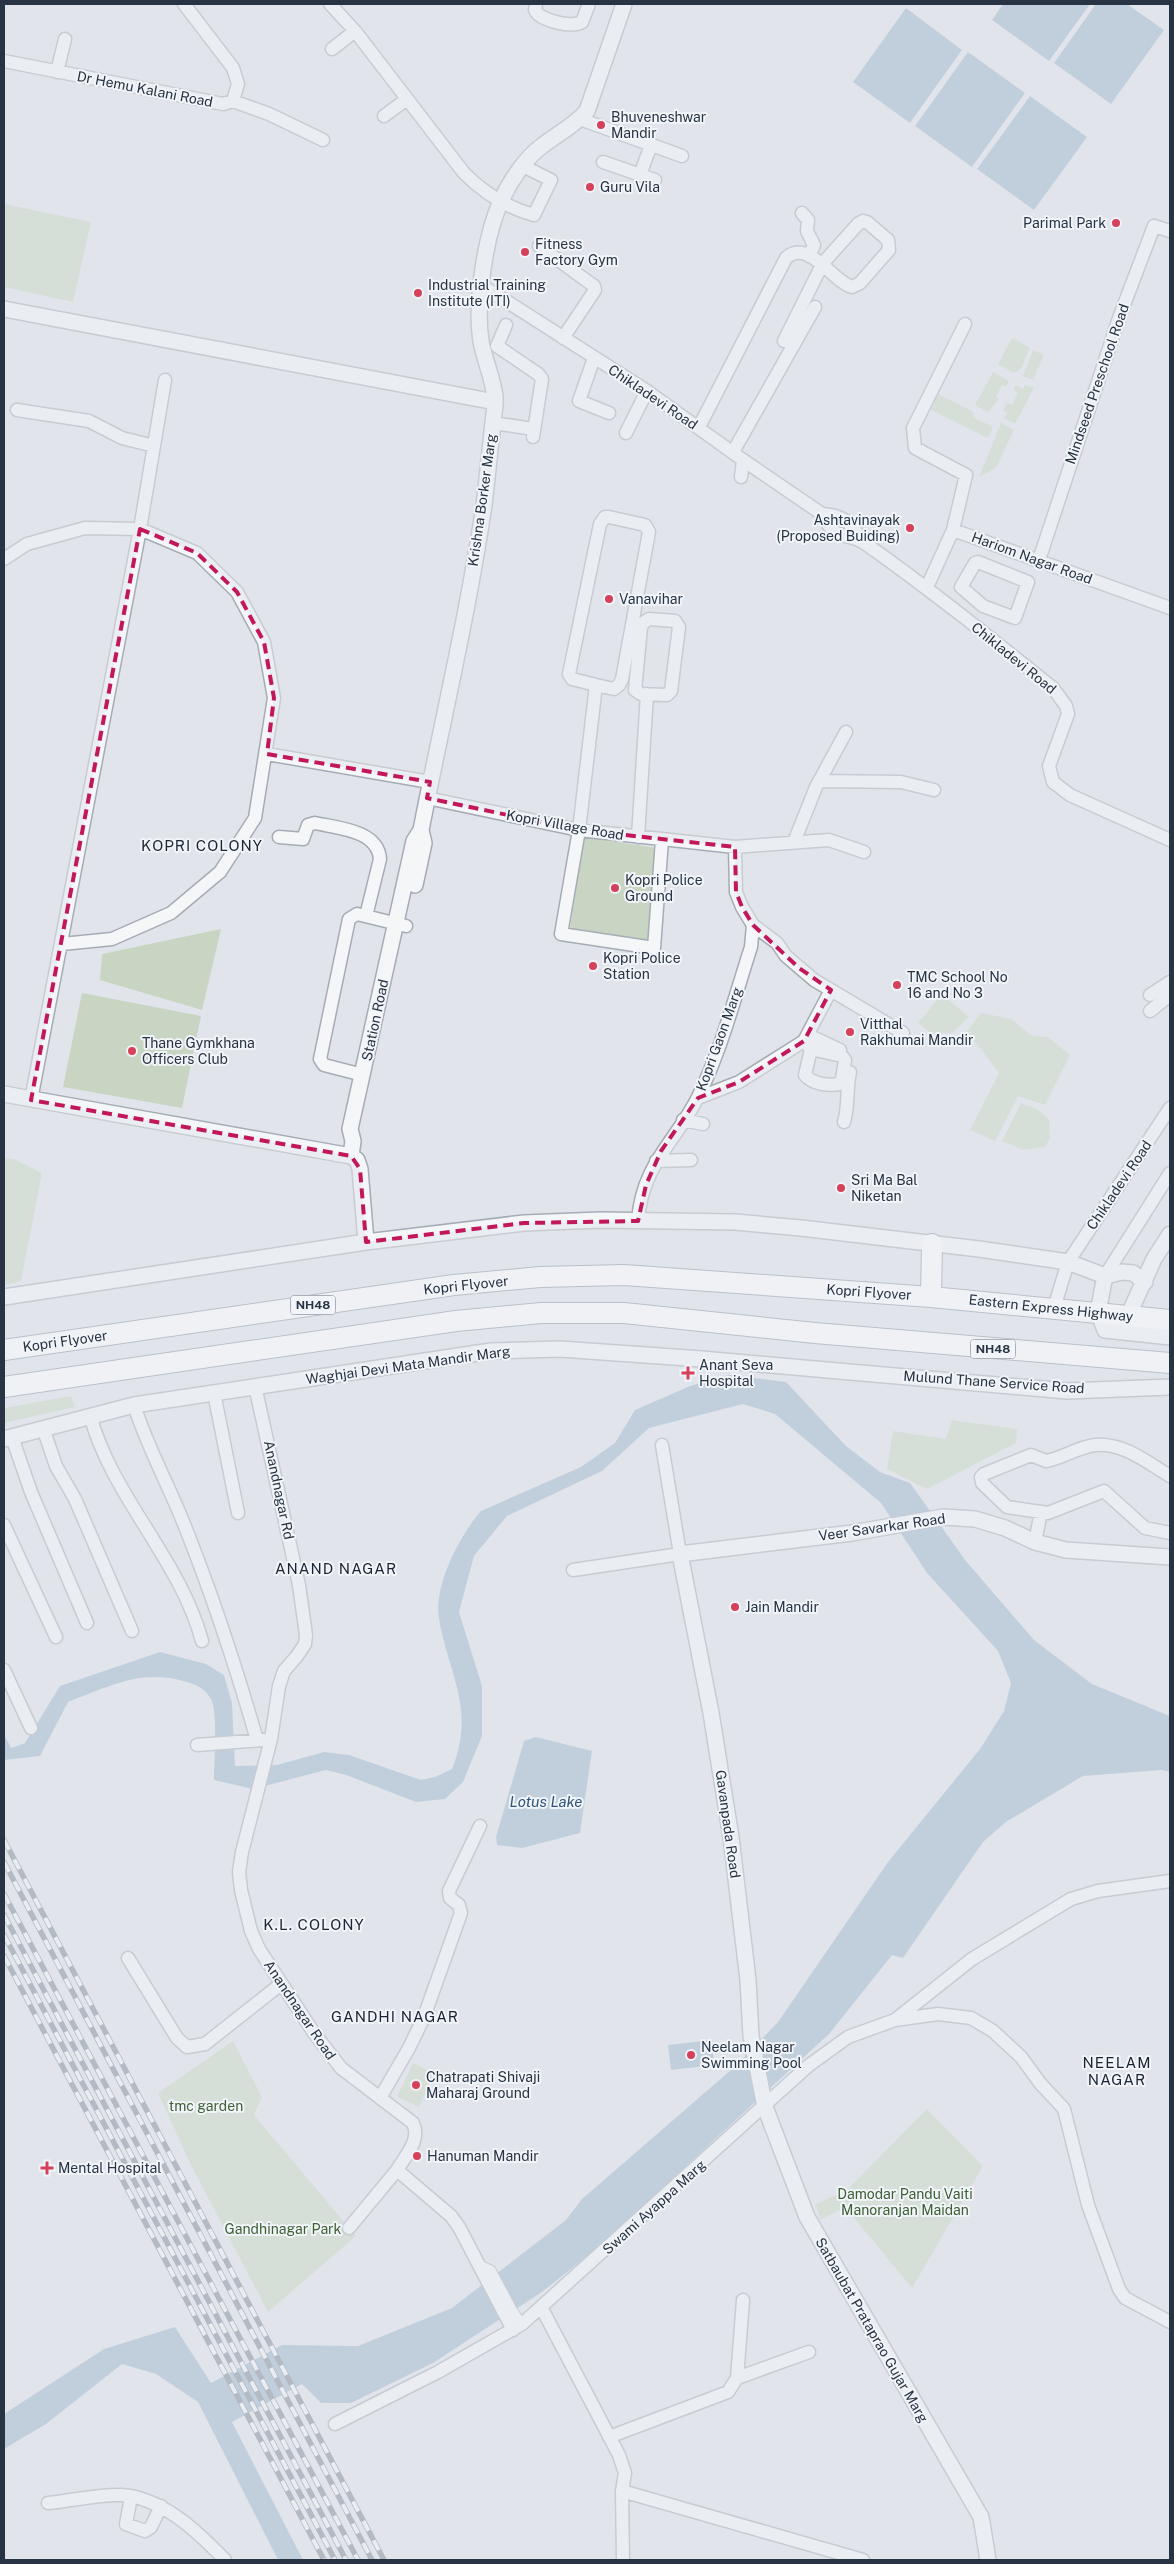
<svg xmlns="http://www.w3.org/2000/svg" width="1174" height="2564" font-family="'Public Sans',sans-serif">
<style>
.green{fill:#c7d5c2}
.water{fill:#9ab4cc}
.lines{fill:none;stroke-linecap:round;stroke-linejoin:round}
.pedestrian-casing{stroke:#a6acb5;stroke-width:11}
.minor-casing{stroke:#a6acb5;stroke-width:15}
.tertiary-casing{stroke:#a6acb5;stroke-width:18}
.trunk-casing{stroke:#8893a2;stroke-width:22}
.pedestrian{stroke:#f4f6f8;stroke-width:9}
.minor{stroke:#f4f6f8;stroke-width:12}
.tertiary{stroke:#f4f6f8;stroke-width:15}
.trunk{stroke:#fff;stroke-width:20}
.rail-casing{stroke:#7a8595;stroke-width:5.5}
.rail{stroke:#f1f4f8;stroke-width:4;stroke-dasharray:11;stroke-linecap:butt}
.marked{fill:none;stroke:#c2185b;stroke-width:4;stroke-dasharray:10 6;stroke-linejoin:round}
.poi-dot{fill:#d5405b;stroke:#f1f4f8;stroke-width:2}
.labels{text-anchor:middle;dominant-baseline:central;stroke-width:4;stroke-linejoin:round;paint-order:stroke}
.shield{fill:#f1f4f8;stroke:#646d79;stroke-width:1}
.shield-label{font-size:12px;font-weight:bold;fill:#283343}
.street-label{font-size:14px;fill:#283343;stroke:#f1f4f8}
.poi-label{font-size:14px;fill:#283343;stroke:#f1f4f8;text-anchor:start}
.park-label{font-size:14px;fill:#3e6035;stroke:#f1f4f8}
.neighbourhood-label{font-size:15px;letter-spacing:1px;fill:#1b2434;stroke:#f1f4f8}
.water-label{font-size:15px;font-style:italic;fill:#30537a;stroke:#f1f4f8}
</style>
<rect width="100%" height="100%" fill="#e1e5eb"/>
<path class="green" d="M 4,204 L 91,222 L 73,302 L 4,287 Z
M 1012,338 L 1030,348 L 1021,369 L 1014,373 L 998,364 Z
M 1033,350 L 1044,355 L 1033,380 L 1023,376 Z
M 993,372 L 1009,381 L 1006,387 L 1002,385 L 996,397 L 999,399 L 988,412 L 975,405 Z
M 1016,385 L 1023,389 L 1025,385 L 1034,388 L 1015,424 L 1004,418 L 1007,413 L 1003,410 L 1007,403 L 1012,405 L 1018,393 L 1013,390 Z
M 938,394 L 974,412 L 973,417 L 993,427 L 988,438 L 931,410 Z
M 1001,423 L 1014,430 L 996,468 L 979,477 Z
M 584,837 L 657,848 L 649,940 L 570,929 Z
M 221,929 L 202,1010 L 100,980 L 102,954 Z
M 82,993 L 201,1016 L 182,1108 L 63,1087 Z
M 942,994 L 969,1017 L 953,1033 L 931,1033 L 918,1023 Z
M 981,1013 L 1012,1019 L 1030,1035 L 1048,1037 L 1070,1055 L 1045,1105 L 1018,1096 L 995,1141 L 970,1130 L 999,1073 L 967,1031 Z
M 1021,1103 L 1037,1109 L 1049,1119 L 1050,1138 L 1045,1147 L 1023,1150 L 1002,1141 Z
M 4,1158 L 14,1159 L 42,1173 L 21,1281 L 4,1285 Z
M 71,1396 L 75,1407 L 4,1423 L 4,1408 Z
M 952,1420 L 1017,1429 L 1016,1443 L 927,1489 L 887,1469 L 893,1431 L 946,1439 Z
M 233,2041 L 262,2097 L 254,2115 L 356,2236 L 268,2312 L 191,2165 L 158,2093 Z
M 413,2063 L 434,2073 L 419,2107 L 397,2097 Z
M 927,2109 L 983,2166 L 912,2288 L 845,2207 L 820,2220 L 816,2204 L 847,2190 Z"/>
<path class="water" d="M 1003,4 L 1090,4 L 1049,61 L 992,20 Z
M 1096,4 L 1127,4 L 1164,30 L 1111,104 L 1054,63 Z
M 906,8 L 962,50 L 910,123 L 853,82 Z
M 968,52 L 1025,93 L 972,167 L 915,126 Z
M 1030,96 L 1087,137 L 1034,210 L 977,169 Z
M 729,1375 L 786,1382 L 846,1446 L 880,1472 L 910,1483 L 966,1561 L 1034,1640 L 1092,1684 L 1170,1716 L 1170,1772 L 1162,1770 L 1083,1776 L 1006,1822 L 983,1842 L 903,1958 L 892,1955 L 829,2034 L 596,2249 L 542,2292 L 433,2363 L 351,2403 L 321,2403 L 302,2384 L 232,2422 L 303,2560 L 278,2560 L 198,2402 L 156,2374 L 122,2364 L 46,2424 L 4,2449 L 4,2414 L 104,2349 L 175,2327 L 211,2383 L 282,2345 L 358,2346 L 452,2308 L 566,2220 L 582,2199 L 739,2063 L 778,2022 L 888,1862 L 980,1749 L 1004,1711 L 1011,1683 L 998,1651 L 927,1573 L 881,1503 L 775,1414 L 743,1404 L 649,1428 L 602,1471 L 507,1516 L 474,1556 L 459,1612 L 482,1686 L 482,1736 L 463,1782 L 445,1799 L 416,1802 L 346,1775 L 326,1770 L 253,1789 L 214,1780 C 214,1763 218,1712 211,1699 C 203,1686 193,1683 179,1680 C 138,1670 106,1688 68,1702 L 40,1756 L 4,1760 L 4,1734 L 11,1748 L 25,1743 L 60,1686 L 160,1652 L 206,1664 L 224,1675 L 232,1703 L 235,1766 L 277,1765 L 324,1752 L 349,1755 L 421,1780 L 435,1777 L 452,1769 C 476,1709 449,1676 439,1619 C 433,1586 460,1535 481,1511 L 581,1467 L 615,1443 L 635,1410 L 690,1386 Z
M 536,1737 L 592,1751 L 580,1833 L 522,1848 L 497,1845 L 496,1837 L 524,1741 Z
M 712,2040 L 714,2065 L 671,2070 L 668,2045 Z"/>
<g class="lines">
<g class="pedestrian-casing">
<path id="pedestrian" d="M 480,2265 L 491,2270 L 514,2313 L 522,2324"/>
</g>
<g class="minor-casing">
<path id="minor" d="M 330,4 L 355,31 L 464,173 C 483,192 508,208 534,215 L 551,180 L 523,166
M 536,4 L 535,10 C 540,21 572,28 582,22 L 589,4
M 332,49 L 355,31
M 4,61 L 223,104 L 233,101 L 238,84 L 233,68 L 184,4
M 57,72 L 65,39
M 233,101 L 269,114 L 323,140
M 384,116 L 407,99
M 580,119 L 682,156
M 603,162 L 655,180
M 640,175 L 651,145
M 802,213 L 808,220 L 807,231 L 814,245 L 809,256
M 539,246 L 594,286 L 595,290 L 563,338
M 481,285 L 647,391 L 743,460 L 822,514 C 837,545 846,530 866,544 C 931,590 992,639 1053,688 L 1066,706 L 1068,714 L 1049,766 L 1053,782 L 1070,795 L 1170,840
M 506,325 L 497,346 L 538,374 L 542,379 L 533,437
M 594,358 L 579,401 L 609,413
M 17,410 L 89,421 L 122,438 L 154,446
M 493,423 L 534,429
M 699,427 L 786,258 C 808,237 834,283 852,287 L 860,283 L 889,250 L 888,240 L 867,222 L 863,221 L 858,224 L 823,263 L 784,341
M 626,433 L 647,391
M 733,452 L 815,307
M 741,477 L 743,460
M 822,514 C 843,515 852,523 862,541
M 953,530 L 966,475 L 915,448 L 913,428 L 965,324
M 4,559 L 27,544 L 85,528 L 140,529 L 197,553 L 237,592 L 264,642 L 274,698 L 255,818 L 220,872 L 171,913 L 112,939 L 62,944
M 1039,560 L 1119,318 L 1154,226 L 1170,231
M 978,562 L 1028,582 L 1015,618 L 983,606 L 961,587 L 975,563 Z
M 927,587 L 953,530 L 1170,608
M 649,619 L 675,621 L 679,627 L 671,691 L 667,695 L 641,694 L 635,690 L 641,628 L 643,623 Z
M 596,685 L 572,679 L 569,674 L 600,524 L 605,517 L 609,517 L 645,525 L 649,532 L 622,679 L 619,685 L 614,689 L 596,685 L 579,830 L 561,934 L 654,948 L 662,840
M 267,754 L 430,782
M 819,781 L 901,782 L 934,790
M 427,798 L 579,830 L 735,847 L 829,840 L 864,852
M 279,837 L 303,839 L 308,825 L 315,823 C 337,828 378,830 380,859 L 366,916
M 638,837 L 647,694
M 794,842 L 816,787 L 846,732
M 753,925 L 777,943 L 786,956 L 814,980 L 903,1033
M 1150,995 L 1170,982
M 1150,1011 L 1170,995
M 808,1035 L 840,1050
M 804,1041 L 811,1049 L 842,1056 L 845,1060 L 842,1079 L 839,1084 C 828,1086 812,1084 805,1075 L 811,1049
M 363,1075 L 324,1065 L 320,1059 L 349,919 L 357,914 L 406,926
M 698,1098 L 739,1082 L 804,1041 L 831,990
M 31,1100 L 140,529 L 165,380
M 683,1120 L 703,1124
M 844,1122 C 849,1105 846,1091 850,1072
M 656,1161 L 691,1160
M 638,1221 C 642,1163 677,1141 699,1095 C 722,1048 735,996 751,947 L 753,925 L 742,907 L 736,892 L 735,847
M 1105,1276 L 1170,1173
M 1054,1308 L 1068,1262 L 1170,1108
M 255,1386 L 299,1585 L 306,1635 L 305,1644 L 297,1656 L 284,1671 L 279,1686 L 271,1739 L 242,1852 L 239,1872 L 241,1890 L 251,1931 L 259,1949 L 314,2033 L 341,2068 L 413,2123 C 421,2140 406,2155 397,2170 L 451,2216 L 459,2227 L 513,2330
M 214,1393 L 238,1513
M 134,1405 C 147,1446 168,1484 184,1524 C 212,1594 236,1667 257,1740
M 90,1415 C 112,1497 180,1559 202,1641
M 43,1428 L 56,1466 L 75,1499 L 132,1631
M 12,1437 L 31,1492 L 87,1623
M 1170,1476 C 1148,1463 1123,1442 1095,1445 C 1078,1447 1063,1458 1046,1461 L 1031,1455 L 984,1474 L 981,1477 L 982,1483 L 1007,1507 L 1048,1513 L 1104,1491 L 1145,1528 L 1170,1533
M 4,1525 L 56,1637
M 1035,1542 L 1041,1512
M 573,1570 L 680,1554 L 662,1445
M 4,1670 L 31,1728
M 197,1745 L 263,1740
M 128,1958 L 177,2038 L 187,2047 L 205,2044 L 281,1984
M 895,2020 L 972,1959 L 1071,1899 L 1098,1891 L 1170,1881
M 380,2098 L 409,2048 L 424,2017 L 461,1913 L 459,1905 L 450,1898 L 449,1891 L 480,1826
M 349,2228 L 397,2170
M 541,2307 L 619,2455 L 625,2473 L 622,2491 L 623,2560
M 737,2378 L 743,2300
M 335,2424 L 438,2372 L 522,2324 L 808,2066 L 848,2037 L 895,2020 L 938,2014 L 971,2018 L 993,2031 L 1021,2057 L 1040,2083 L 1064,2109 L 1088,2205 L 1119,2289 L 1125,2298 L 1170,2322
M 609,2437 L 728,2392 L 737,2378 L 809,2352
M 622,2491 L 863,2560
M 131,2497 L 126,2524 L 145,2531 L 151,2527 L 161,2506
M 48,2503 C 72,2501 98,2494 122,2495 C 163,2498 198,2532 225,2560"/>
</g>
<g class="tertiary-casing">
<path id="tertiary" d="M 4,309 L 495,402
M 415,885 L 424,843 L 421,830
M 4,1094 L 351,1156 L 357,1160 L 360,1169 L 366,1242
M 351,1156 L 353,1141 L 350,1129 L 414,841 L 421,830 C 442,722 468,614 484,505 C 488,472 491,438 495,405 C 497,388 484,360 481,341 C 475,304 485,236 501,201 C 509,183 525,158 542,146 C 557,134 574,126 587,111 L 624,4
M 1105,1276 L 1098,1312 L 1105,1330 L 1170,1337
M 4,1297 L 366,1242 L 524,1223 L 600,1220 L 735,1222 L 801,1228 L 979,1249 L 1068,1262 L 1105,1276 L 1122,1272 L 1133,1273 L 1145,1282
M 1128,1316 L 1154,1259 L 1170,1234
M 4,1439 L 134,1405 L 491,1351 L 560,1349 L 702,1359 L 1067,1391 L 1170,1387
M 988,2560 L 981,2517 L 807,2217 L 765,2107 L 751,2036 L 748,1980 L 731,1837 L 711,1713 L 680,1554 L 852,1533 L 943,1517 L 975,1519 L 1005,1528 L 1035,1542 L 1066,1550 L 1170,1557"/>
</g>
<g class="trunk-casing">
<path id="trunk" d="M 931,1297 L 932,1244
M 4,1350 L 454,1285 L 540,1277 L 624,1275 L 931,1297 L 1170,1320
M 4,1387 L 456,1321 L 541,1313 L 624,1313 L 815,1333 L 1170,1363"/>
</g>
<use href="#pedestrian" class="pedestrian"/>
<use href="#minor" class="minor"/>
<use href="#tertiary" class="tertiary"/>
<use href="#trunk" class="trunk"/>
<g class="rail-casing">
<path id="rail" d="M 4,1840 L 384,2560
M 4,1862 L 372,2560
M 4,1894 L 358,2560
M 4,1915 L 346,2560
M 4,1935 L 335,2560
M 4,1956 L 324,2560"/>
</g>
<use href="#rail" class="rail"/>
</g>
<path d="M0 0H1174V2564H0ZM 140,529 L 197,553 L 237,592 L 264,642 L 274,698 L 267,754 L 430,782 L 427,798 L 579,830 L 735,847 L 736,892 L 742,907 L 753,925 L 799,968 L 831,990 L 804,1041 L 739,1082 L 698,1098 L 661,1151 L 646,1185 L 638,1221 L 524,1223 L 366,1242 L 360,1169 L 351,1156 L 31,1100 Z" fill="#e1e5eb" fill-opacity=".55" fill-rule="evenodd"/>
<path class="marked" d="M 140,529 L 197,553 L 237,592 L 264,642 L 274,698 L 267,754 L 430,782 L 427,798 L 579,830 L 735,847 L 736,892 L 742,907 L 753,925 L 799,968 L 831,990 L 804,1041 L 739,1082 L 698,1098 L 661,1151 L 646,1185 L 638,1221 L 524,1223 L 366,1242 L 360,1169 L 351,1156 L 31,1100 Z"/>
<g class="poi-dot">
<circle cx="601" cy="125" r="5"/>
<circle cx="590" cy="187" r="5"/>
<circle cx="1116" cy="223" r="5"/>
<circle cx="525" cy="252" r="5"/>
<circle cx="418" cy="293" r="5"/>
<circle cx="910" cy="528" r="5"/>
<circle cx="609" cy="599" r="5"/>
<circle cx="615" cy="888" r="5"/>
<circle cx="593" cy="966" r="5"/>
<circle cx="897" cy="985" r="5"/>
<circle cx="850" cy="1032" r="5"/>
<circle cx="132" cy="1051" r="5"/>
<circle cx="841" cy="1188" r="5"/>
<path d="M685.5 1365.5h5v5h5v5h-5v5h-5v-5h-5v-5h5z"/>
<circle cx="735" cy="1607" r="5"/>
<circle cx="691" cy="2055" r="5"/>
<circle cx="416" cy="2085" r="5"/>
<circle cx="417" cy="2156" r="5"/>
<path d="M44.5 2160.5h5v5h5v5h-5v5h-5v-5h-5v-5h5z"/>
</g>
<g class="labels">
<g class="shield">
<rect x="290.5" y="1295.5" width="45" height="19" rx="4"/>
<rect x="970.5" y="1339.5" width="45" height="19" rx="4"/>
</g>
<g class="shield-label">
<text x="313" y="1305">NH48</text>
<text x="993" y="1349">NH48</text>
</g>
<g class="street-label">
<text transform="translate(145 89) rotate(11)">Dr Hemu Kalani Road</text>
<text transform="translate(1097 384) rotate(-71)">Mindseed Preschool Road</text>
<text transform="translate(653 397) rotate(34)">Chikladevi Road</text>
<text transform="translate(482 500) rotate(-82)">Krishna Borker Marg</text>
<text transform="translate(1032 558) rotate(20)">Hariom Nagar Road</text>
<text transform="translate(1014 658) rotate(39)">Chikladevi Road</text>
<text transform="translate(565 825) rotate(10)">Kopri Village Road</text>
<text transform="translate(375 1020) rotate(-78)">Station Road</text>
<text transform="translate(719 1039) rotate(-70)">Kopri Gaon Marg</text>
<text transform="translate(1119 1185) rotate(-56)">Chikladevi Road</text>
<text transform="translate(466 1285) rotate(-6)">Kopri Flyover</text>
<text transform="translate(869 1292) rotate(4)">Kopri Flyover</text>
<text transform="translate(1051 1308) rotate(6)">Eastern Express Highway</text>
<text transform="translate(65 1341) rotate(-8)">Kopri Flyover</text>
<text transform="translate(408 1365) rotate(-8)">Waghjai Devi Mata Mandir Marg</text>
<text transform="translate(994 1382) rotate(4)">Mulund Thane Service Road</text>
<text transform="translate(279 1490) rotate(78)">Anandnagar Rd</text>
<text transform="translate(882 1527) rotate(-8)">Veer Savarkar Road</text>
<text transform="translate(728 1824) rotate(82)">Gavanpada Road</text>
<text transform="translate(300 2010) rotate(56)">Anandnagar Road</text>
<text transform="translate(654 2207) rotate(-42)">Swami Ayappa Marg</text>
<text transform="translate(872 2330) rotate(60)">Satbaubat Prataprao Gujar Marg</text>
</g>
<g class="poi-label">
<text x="611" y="117">Bhuveneshwar<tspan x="611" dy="16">Mandir</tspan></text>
<text x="600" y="187">Guru Vila</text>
<text x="1106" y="223" text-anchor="end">Parimal Park</text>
<text x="535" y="244">Fitness<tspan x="535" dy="16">Factory Gym</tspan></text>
<text x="428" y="285">Industrial Training<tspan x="428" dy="16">Institute (ITI)</tspan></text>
<text x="900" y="520" text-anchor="end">Ashtavinayak<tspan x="900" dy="16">(Proposed Buiding)</tspan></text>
<text x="619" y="599">Vanavihar</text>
<text x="625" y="880">Kopri Police<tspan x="625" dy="16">Ground</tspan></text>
<text x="603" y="958">Kopri Police<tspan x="603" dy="16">Station</tspan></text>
<text x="907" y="977">TMC School No<tspan x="907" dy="16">16 and No 3</tspan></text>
<text x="860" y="1024">Vitthal<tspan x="860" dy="16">Rakhumai Mandir</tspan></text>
<text x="142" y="1043">Thane Gymkhana<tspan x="142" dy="16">Officers Club</tspan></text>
<text x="851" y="1180">Sri Ma Bal<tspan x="851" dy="16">Niketan</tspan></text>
<text x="699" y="1365">Anant Seva<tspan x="699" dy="16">Hospital</tspan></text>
<text x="745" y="1607">Jain Mandir</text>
<text x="701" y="2047">Neelam Nagar<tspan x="701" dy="16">Swimming Pool</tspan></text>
<text x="426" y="2077">Chatrapati Shivaji<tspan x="426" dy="16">Maharaj Ground</tspan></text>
<text x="427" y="2156">Hanuman Mandir</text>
<text x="58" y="2168">Mental Hospital</text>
</g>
<g class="park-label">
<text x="206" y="2106">tmc garden</text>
<text x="905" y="2194">Damodar Pandu Vaiti<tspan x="905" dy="16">Manoranjan Maidan</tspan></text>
<text x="283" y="2229">Gandhinagar Park</text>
</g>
<g class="neighbourhood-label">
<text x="202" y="845">KOPRI COLONY</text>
<text x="336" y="1568">ANAND NAGAR</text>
<text x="314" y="1924">K.L. COLONY</text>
<text x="395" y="2016">GANDHI NAGAR</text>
<text x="1117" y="2062">NEELAM<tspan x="1117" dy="17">NAGAR</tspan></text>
</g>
<g class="water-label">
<text x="546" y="1801">Lotus Lake</text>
</g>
</g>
<rect width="1174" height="2564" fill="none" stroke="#283343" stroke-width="10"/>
</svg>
